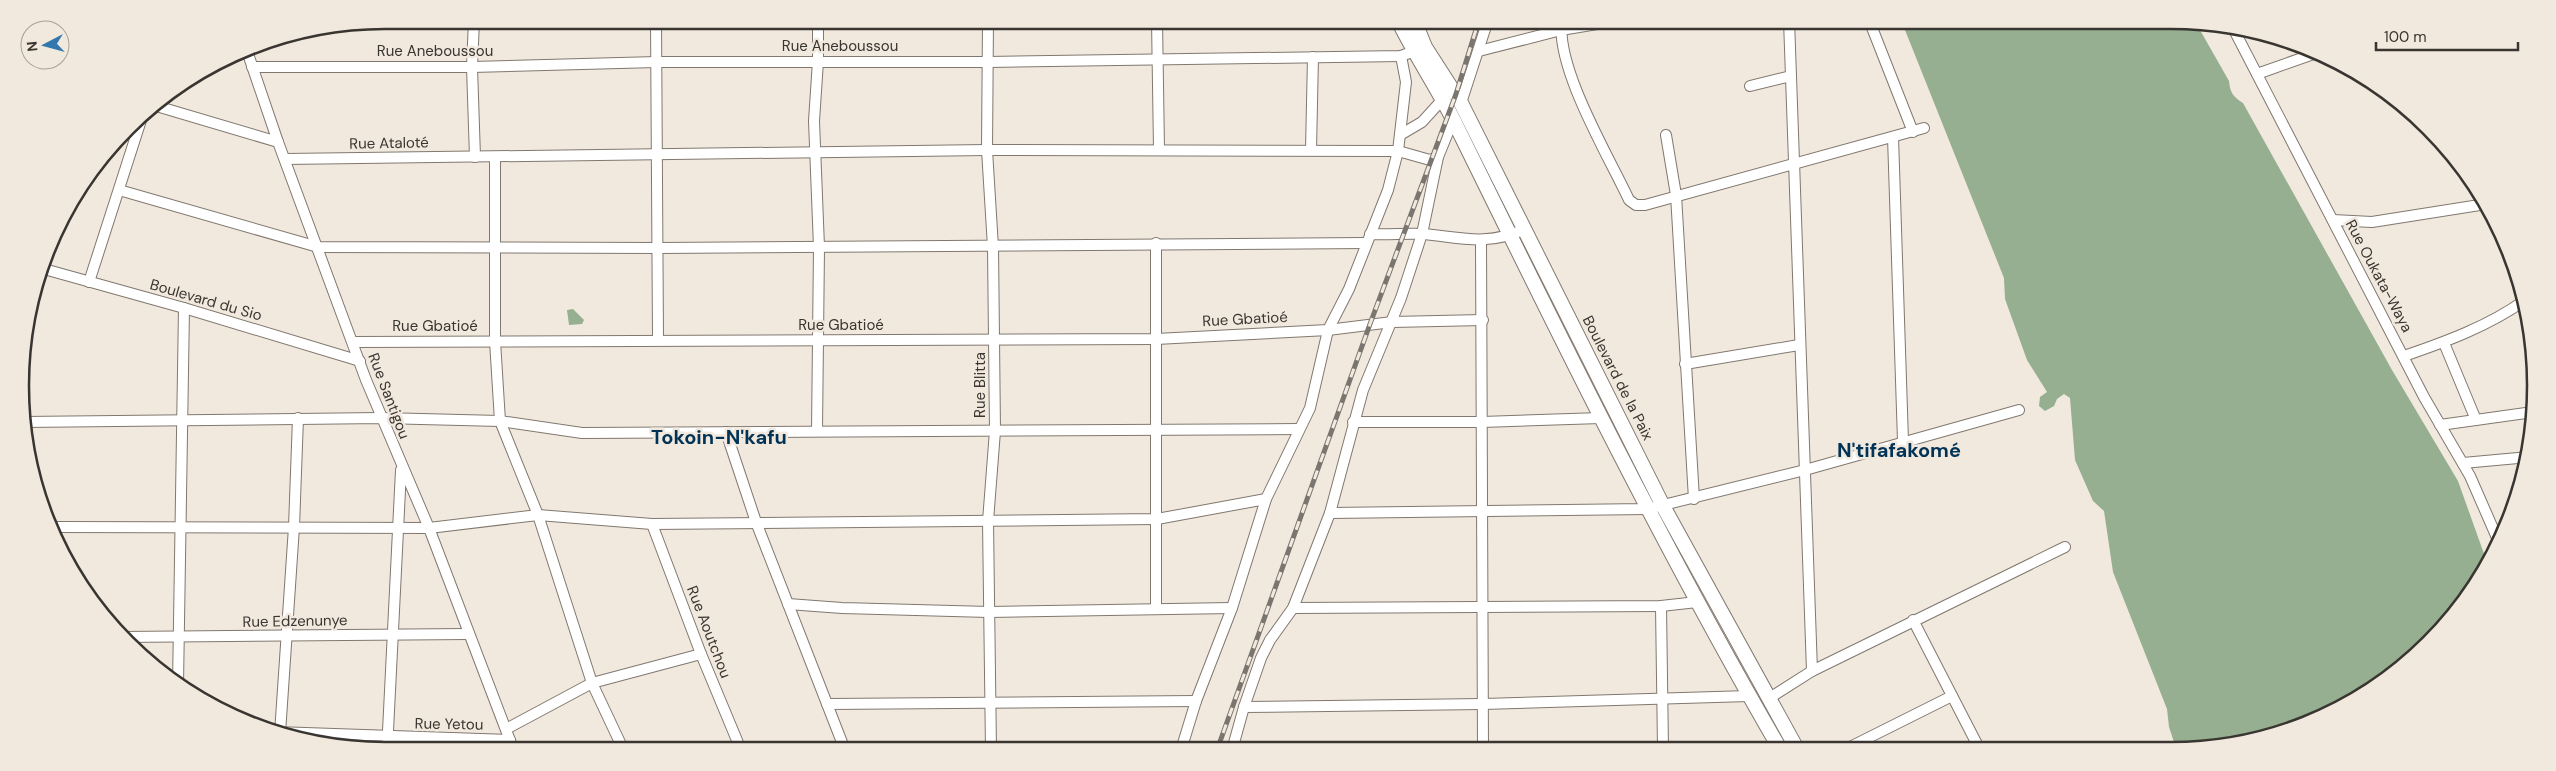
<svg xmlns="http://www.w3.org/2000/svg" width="2556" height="771" font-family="'DM Sans',sans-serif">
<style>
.water{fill:#95af90}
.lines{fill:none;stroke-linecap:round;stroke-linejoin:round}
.minor-casing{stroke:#80786f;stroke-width:12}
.secondary-casing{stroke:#80786f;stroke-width:16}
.minor{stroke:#fff;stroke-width:10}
.secondary{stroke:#fff;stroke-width:14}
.rail-casing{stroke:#7b756f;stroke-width:5}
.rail{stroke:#f2e9de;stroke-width:3;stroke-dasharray:9;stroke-linecap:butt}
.labels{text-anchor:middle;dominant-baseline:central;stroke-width:5;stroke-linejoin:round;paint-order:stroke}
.street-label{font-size:15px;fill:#393531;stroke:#f2e9de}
.district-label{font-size:20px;font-weight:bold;fill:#003356;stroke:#f2e9de}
.rim{fill:none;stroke:#393531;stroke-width:2.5}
</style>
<rect width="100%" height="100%" fill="#f2e9de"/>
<!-- water -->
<g class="water">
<path d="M 1901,20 L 2170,20 L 2196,23 L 2229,81 C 2230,92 2233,97 2243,103 L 2392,370 L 2458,481 L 2488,565 L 2412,660 L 2332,713 L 2218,748 L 2176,748 L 2169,727 L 2167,709 L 2113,572 L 2104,511 L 2093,501 L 2075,460 L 2070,398 L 2064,394 L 2057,399 L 2054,406 L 2045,411 L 2039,406 L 2040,397 L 2047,392 L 2027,360 L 2005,299 L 2004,278 Z"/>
<path d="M 573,309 L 584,320 L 582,324 L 569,325 L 567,310 Z"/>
</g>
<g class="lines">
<!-- minor casing -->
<g class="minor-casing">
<g id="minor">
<path d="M 474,20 L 472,67 L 475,157"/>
<path d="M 656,20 L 658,339"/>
<path d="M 988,20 L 987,150 L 993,247 L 995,431 L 988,521 L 991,750"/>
<path d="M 1157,20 L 1159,150"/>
<path d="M 1562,20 C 1555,67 1608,155 1629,200 L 1636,205 L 1645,205 L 1924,128"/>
<path d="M 1789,20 L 1812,671"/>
<path d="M 1869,20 L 1913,132"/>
<path d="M 2232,26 L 2424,397 L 2470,476 L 2498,540"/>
<path d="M 246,48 L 278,142 L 366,380 L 429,528 L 514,751"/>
<path d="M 1479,51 L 1561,30 L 1609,22"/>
<path d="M 252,67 L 472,67 L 657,62 L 988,62 L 1401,56 L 1420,49"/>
<path d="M 2257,74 L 2319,52"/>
<path d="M 1750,86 L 1791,76"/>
<path d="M 1461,103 L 1488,20"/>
<path d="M 153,105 L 278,142"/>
<path d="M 1400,135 L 1422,122 L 1442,100"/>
<path d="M 1666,135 L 1676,195 L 1694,499"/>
<path d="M 1893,137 L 1903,441"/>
<path d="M 1311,150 L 1313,57"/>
<path d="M 495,157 L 495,341 L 500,421 L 538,515 L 592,683 L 624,751"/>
<path d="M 285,159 L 987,150 L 1398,151 L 1430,160 L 1438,157"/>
<path d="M 119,190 L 318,247 L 659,248 L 1366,243"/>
<path d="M 2333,220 L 2372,222 L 2486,204"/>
<path d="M 1370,234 C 1388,235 1407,233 1425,234 C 1462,238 1489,246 1525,229"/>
<path d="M 1481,241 L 1483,749"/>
<path d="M 1156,243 L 1156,609"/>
<path d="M 44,269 L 184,308 L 360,361"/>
<path d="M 89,282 L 144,111"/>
<path d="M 353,342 L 1156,339 L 1328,330 L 1392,322 L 1483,320"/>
<path d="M 2444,343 L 2476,420"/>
<path d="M 23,355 L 24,336"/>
<path d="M 2404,356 C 2445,342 2489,326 2525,300"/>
<path d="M 1685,364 L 1799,345"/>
<path d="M 23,422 L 381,418 L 500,421 L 582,433 L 1299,429"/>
<path d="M 1353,422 L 1482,422 L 1601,418"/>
<path d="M 2440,425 L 2533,412"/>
<path d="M 817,431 L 819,247 L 814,121 L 818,61 L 818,20"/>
<path d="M 726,432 L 756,522 L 845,750"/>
<path d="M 2463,463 L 2529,457"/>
<path d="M 1330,513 L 1647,509 L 1805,470 L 2019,410"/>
<path d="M 652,524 L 701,654 L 741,750"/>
<path d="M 54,527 L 429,528 L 538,515 L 652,524 L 1157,519 L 1266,499"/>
<path d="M 788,604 L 842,608 L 989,612 L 1232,608"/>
<path d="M 1661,606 L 1663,749"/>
<path d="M 1293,608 L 1661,606 L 1697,602"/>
<path d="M 1913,620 L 1979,748"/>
<path d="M 122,637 L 469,634"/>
<path d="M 178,685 L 184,308"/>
<path d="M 1768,699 L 1812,671 L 2065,547"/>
<path d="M 827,704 L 1196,701"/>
<path d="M 1244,707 L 1483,704 L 1749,696"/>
<path d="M 506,729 L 592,683 L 701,654"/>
<path d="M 276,732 L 510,740"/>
<path d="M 280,733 L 294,527 L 298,418"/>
<path d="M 1846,749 L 1952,696"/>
<path d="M 1181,750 L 1196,701 L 1232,608 L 1266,499 L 1310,408 L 1328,330 L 1349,289 L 1388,190 L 1398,151 L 1406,82 L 1401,56"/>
<path d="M 1232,750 L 1244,707 L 1261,658 L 1270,640 L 1293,608 L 1330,513 L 1363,390 L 1401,298 L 1422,234 L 1438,157 L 1453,120"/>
<path d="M 387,751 L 401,470"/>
</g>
</g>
<!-- secondary casing -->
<g class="secondary-casing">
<g id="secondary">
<path d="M 1398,20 C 1415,55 1437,87 1454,121 C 1558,333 1661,544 1780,749"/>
<path d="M 1414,20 L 1425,47 L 1461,103 L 1663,506 L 1797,749"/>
</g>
</g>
<!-- minor -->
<use href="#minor" class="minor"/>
<!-- secondary -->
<use href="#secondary" class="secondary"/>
<!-- rail casing -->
<g class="rail-casing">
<path id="rail" d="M 1217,750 L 1370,324 L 1456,94 L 1479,20"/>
</g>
<!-- rail -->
<use href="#rail" class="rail"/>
</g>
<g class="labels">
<!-- street labels -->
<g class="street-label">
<text x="840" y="46">Rue Aneboussou</text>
<text x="435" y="51">Rue Aneboussou</text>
<text transform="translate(389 143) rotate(-1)">Rue Ataloté</text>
<text transform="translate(2379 276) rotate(62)">Rue Oukata-Waya</text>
<text transform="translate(206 300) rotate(16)">Boulevard du Sio</text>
<text transform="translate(1245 319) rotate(-3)">Rue Gbatioé</text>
<text x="841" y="325">Rue Gbatioé</text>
<text x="435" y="326">Rue Gbatioé</text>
<text transform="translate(1618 378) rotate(63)">Boulevard de la Paix</text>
<text transform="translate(980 385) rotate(-90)">Rue Blitta</text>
<text transform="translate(389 396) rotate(69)">Rue Santigou</text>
<text transform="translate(295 621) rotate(-1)">Rue Edzenunye</text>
<text transform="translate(709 632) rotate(69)">Rue Aoutchou</text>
<text transform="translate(449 724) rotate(1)">Rue Yetou</text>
</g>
<!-- district labels -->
<g class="district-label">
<text x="719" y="437">Tokoin-N'kafu</text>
<text x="1899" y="450">N'tifafakomé</text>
</g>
</g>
<!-- crop -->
<path d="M0 0H2556V771H0ZM385 29H2171A356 356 0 0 1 2527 385V386A356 356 0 0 1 2171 742H385A356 356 0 0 1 29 386V385A356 356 0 0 1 385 29Z" fill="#f2e9de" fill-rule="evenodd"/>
<path class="rim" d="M385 29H2171A356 356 0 0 1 2527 385V386A356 356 0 0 1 2171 742H385A356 356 0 0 1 29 386V385A356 356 0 0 1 385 29Z"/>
<!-- north arrow -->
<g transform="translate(45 45) rotate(264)"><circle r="24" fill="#f2e9de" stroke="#a8a199"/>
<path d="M0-4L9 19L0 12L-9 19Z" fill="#3378ad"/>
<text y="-8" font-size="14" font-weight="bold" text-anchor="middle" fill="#393531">N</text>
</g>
<!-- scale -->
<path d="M2376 42v8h142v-8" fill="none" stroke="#393531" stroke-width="2.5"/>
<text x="2384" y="42" font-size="15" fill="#393531" stroke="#f2e9de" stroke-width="4" paint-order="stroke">100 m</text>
</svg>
